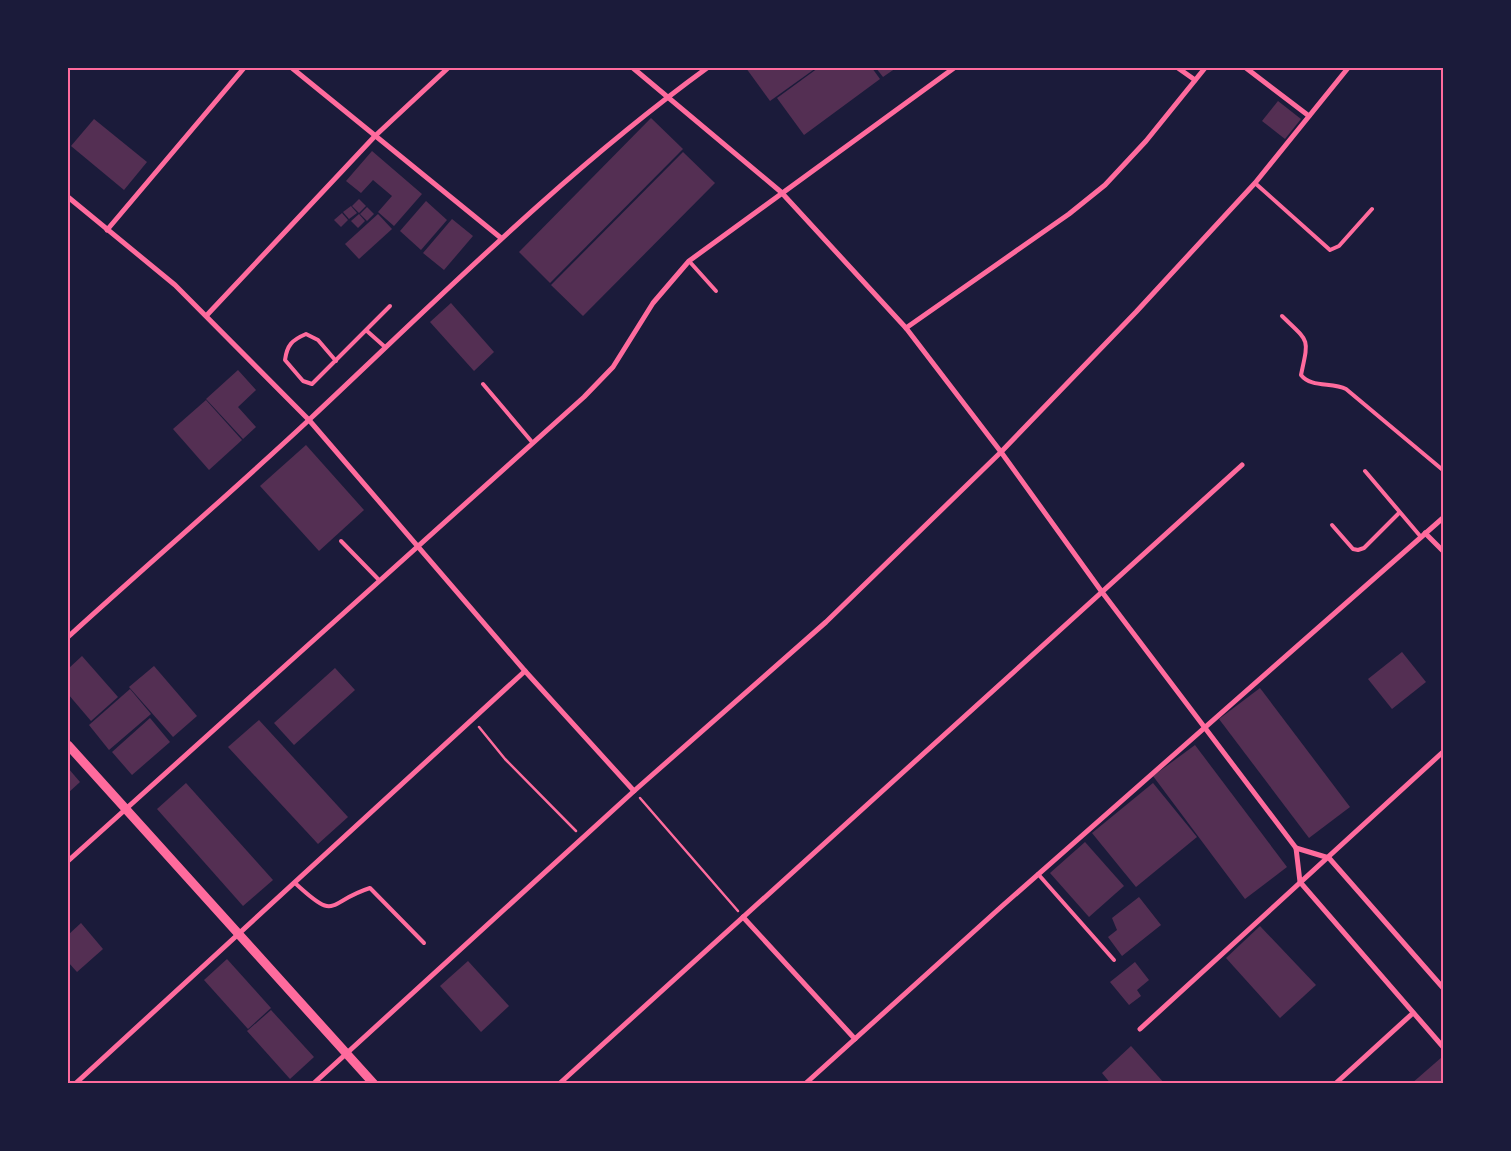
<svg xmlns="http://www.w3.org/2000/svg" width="1511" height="1151" font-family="'IBM Plex Sans',sans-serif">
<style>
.building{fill:#542f53}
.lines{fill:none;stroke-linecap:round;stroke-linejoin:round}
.path{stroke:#ff6b9d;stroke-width:2.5}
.service{stroke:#ff6b9d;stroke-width:4}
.minor{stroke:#ff6b9d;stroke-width:5}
.tertiary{stroke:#ff6b9d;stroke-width:9}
.neatline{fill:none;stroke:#ff6b9d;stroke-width:2}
</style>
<rect width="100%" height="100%" fill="#1b1b3a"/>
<!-- building -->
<g class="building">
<path d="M 746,68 L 816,68 L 770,101 Z"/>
<path d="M 818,68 L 872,68 L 880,79 L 804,135 L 777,98 Z"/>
<path d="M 876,68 L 896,68 L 883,77 Z"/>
<path d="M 1278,101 L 1301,119 L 1285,139 L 1262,121 Z"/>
<path d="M 651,118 L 683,149 L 550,283 L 519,252 Z"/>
<path d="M 94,119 L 147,162 L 124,190 L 71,146 Z"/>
<path d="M 372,151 L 422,194 L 394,226 L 378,212 L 392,196 L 373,180 L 361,193 L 346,181 Z"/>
<path d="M 683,152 L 715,183 L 583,316 L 551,285 Z"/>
<path d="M 359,199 L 366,206 L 359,213 L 352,206 Z"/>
<path d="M 426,201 L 447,220 L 421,250 L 400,231 Z"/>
<path d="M 351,206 L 357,213 L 349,219 L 343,212 Z"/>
<path d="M 367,207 L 374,214 L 367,221 L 360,214 Z"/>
<path d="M 342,213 L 348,220 L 341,227 L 334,220 Z"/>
<path d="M 359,214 L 365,221 L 358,228 L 351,221 Z"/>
<path d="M 378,214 L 392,229 L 359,259 L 345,244 Z"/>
<path d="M 452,219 L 473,236 L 444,270 L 423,253 Z"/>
<path d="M 451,303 L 494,352 L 474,371 L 430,322 Z"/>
<path d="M 238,370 L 256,390 L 238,407 L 256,427 L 243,439 L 206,399 Z"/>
<path d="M 206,400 L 242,440 L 209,470 L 173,429 Z"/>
<path d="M 306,445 L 364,510 L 319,551 L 260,486 Z"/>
<path d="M 1402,652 L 1426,682 L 1392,709 L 1368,679 Z"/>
<path d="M 82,656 L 118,697 L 91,721 L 68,694 L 68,669 Z"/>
<path d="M 154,666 L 197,716 L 173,737 L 129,687 Z"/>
<path d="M 335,668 L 355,690 L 294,745 L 274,723 Z"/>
<path d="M 1260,688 L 1350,807 L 1309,838 L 1219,719 Z"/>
<path d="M 130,689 L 151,714 L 109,750 L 89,725 Z"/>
<path d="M 150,718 L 170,742 L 132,775 L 112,752 Z"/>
<path d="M 259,720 L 348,817 L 318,844 L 228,747 Z"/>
<path d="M 1195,745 L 1287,867 L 1245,899 L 1153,776 Z"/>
<path d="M 68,768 L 80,782 L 68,793 Z"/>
<path d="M 186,783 L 273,880 L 243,906 L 157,809 Z"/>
<path d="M 1153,783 L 1197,837 L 1136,887 L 1092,833 Z"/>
<path d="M 1085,842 L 1124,886 L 1089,917 L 1050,873 Z"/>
<path d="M 1139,897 L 1161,925 L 1122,956 L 1108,937 L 1117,930 L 1112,918 Z"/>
<path d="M 81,923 L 103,949 L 77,972 L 68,962 L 68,935 Z"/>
<path d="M 1260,926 L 1316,985 L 1280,1018 L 1226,958 Z"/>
<path d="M 227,959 L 271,1008 L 248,1029 L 204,980 Z"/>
<path d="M 468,961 L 509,1006 L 481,1032 L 440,986 Z"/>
<path d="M 1135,962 L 1149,980 L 1137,990 L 1141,996 L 1129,1005 L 1110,982 Z"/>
<path d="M 271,1010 L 314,1057 L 290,1079 L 247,1031 Z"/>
<path d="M 1131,1046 L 1165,1084 L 1111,1084 L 1102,1073 Z"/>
<path d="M 1442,1057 L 1444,1084 L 1411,1084 Z"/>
</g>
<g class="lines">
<!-- path -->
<g class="path">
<path d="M 479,727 L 505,759 L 576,831"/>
<path d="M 640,798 L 738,911"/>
</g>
<!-- service -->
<g class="service">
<path d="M 1255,183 L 1330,250 L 1339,246 L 1372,209"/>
<path d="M 689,261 L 716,291"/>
<path d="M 1282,316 C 1310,343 1309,337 1301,375 C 1311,388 1332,382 1346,389 L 1444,471"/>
<path d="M 367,331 L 385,347"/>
<path d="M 336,361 L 318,340 L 306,334 C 292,340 287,345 285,360 L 303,381 L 312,384 L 390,306"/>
<path d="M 483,384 L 532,442"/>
<path d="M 1365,471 L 1421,537"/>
<path d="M 1332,525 L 1353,549 L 1358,550 L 1364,548 L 1399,513"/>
<path d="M 341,541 L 379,580"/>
<path d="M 1038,874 L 1114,960"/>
<path d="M 295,883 C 338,923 326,902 370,888 L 424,943"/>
</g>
<!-- minor -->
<g class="minor">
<path d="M 292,68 L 501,238"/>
<path d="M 633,68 L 781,192 L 906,328 L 1001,452 L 1102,592 L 1296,848 L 1300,882 L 1444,1048"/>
<path d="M 1178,68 L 1195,80"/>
<path d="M 1246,68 L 1309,116"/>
<path d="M 68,197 L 175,285 L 309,420 L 525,671 L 634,791"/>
<path d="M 107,230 L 244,68"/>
<path d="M 207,315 L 375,136 L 448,68"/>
<path d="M 906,328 L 1069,214 L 1105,185 L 1146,141 L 1205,68"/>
<path d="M 1425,533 L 1444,552"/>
<path d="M 68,637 C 148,564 231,493 311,418 C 439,298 564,172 707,68"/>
<path d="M 1296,848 L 1329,858 L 1444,989"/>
<path d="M 68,861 L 584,397 L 613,367 L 653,303 L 689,261 L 954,68"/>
<path d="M 743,917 L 855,1039"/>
<path d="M 1140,1029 L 1444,751"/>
<path d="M 75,1084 L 525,671"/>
<path d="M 313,1084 L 634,791 L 826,622 L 1001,452 L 1136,312 L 1255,183 L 1348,68"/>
<path d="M 559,1084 L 1242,465"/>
<path d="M 805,1084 L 1001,907 L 1444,517"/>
<path d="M 1335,1084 L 1413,1013"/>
</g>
<!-- tertiary -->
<path class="tertiary" d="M 68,745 L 374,1084"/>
</g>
<!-- border -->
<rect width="1511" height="1151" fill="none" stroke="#1b1b3a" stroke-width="138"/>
<rect x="69" y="69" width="1373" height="1013" class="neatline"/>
</svg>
